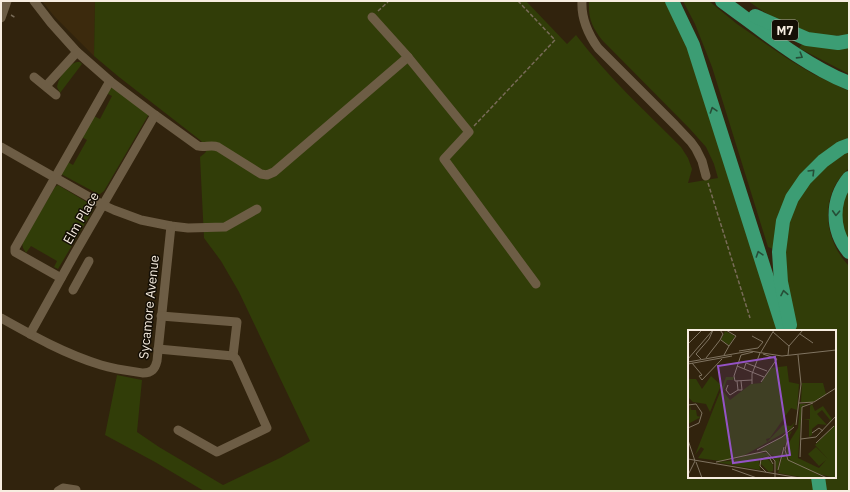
<svg xmlns="http://www.w3.org/2000/svg" width="850" height="492" font-family="'IBM Plex Sans',sans-serif">
<style>
.built{fill:#3c2a0d}
.green{fill:#313d08}
.lines{fill:none;stroke-linecap:round;stroke-linejoin:round}
.path{stroke:#786b58;stroke-width:1.5;stroke-dasharray:4 2;stroke-linecap:butt}
.minor{stroke:#6d5d45;stroke-width:9}
.highway{stroke:#3c9d74;stroke-width:14}
.oneway{stroke:#264e37}
.labels{text-anchor:middle;dominant-baseline:central;stroke-width:3;stroke-linejoin:round;paint-order:stroke}
.shield{fill:#140e05;stroke:#b3aa9e;stroke-width:1}
.shield-label{font-size:12px;font-weight:bold;fill:#f7ede0}
.street-label{font-size:13px;fill:#f7ede0;stroke:#140e05}
.inset-road{fill:none;stroke:#807461;stroke-width:1}
.view{fill:#9453c6;fill-opacity:0.15;stroke:#9453c6;stroke-width:2}
.inset-edge{fill:none;stroke:#f7ede0;stroke-width:2}
</style>
<rect width="100%" height="100%" fill="#31230d"/>
<!-- built -->
<path class="built" d="M 42,1 L 95,1 L 94,56 L 54,16 Z"/>
<!-- green -->
<g class="green">
<path d="M 95,1 L 526,1 L 567,44 L 576,35 C 607,76 645,111 681,147 L 688,158 L 692,169 L 688,183 L 718,178 L 714,164 L 706,147 L 690,129 L 602,40 C 592,27 588,18 589,1 L 665,1 L 685,41 L 779,331 L 689,331 L 689,477 L 812,477 L 814,491 L 204,491 L 155,462 L 105,435 L 117,375 L 142,380 L 137,432 L 159,447 L 223,485 L 280,458 L 310,441 L 239,292 L 221,261 L 204,238 L 200,157 L 205,153 L 208,148 L 200,140 L 119,77 L 94,56 Z"/>
<path d="M 683,1 L 709,1 L 737,24 L 788,59 L 813,74 L 849,91 L 849,139 L 822,155 L 773,249 L 768,247 L 712,67 L 695,24 Z"/>
<path d="M 748,1 L 849,1 L 849,35 C 842,35 834,36 827,36 C 801,35 769,16 748,1 Z"/>
<path d="M 803,43 L 849,46 L 849,74 L 799,48 Z"/>
<path d="M 77,62 L 80,62 L 82,64 L 60,93 L 57,87 C 58,78 68,64 77,62 Z"/>
<path d="M 112,86 L 149,114 L 104,191 L 100,194 L 98,194 L 61,174 L 68,162 L 73,165 L 87,140 L 82,137 L 94,116 L 100,119 L 112,96 L 106,93 Z"/>
<path d="M 849,151 L 849,168 C 819,194 823,239 849,266 L 849,491 L 825,491 L 824,477 L 835,477 L 835,331 L 795,331 L 788,296 L 784,232 L 805,184 L 835,157 Z"/>
<path d="M 849,183 L 849,247 L 841,233 L 842,196 Z"/>
<path d="M 58,185 L 90,204 L 92,205 L 93,210 L 58,269 L 54,267 L 57,261 L 31,246 L 26,253 L 23,248 L 22,243 L 55,187 Z"/>
</g>
<g class="lines">
<!-- path -->
<g class="path">
<path d="M 378,11 L 388,2"/>
<path d="M 11,15 L 16,18"/>
<path d="M 474,126 L 555,40 L 518,1"/>
<path d="M 708,183 L 750,318"/>
</g>
<!-- minor -->
<g class="minor">
<path d="M 34,1 L 51,23 L 77,52 L 110,81 L 155,115 L 198,146 C 205,148 211,144 218,147 L 261,174 L 267,175 L 274,172 L 408,57"/>
<path d="M 582,1 C 581,19 588,34 598,48 L 675,125 L 691,142 L 696,149 L 702,161 L 706,176"/>
<path d="M 372,17 L 408,57 L 469,132 L 444,159 L 536,284"/>
<path d="M 1,18 L 7,1"/>
<path d="M 34,77 L 56,95"/>
<path d="M 46,86 L 77,52"/>
<path d="M 1,147 L 103,205 L 114,210 L 141,220 L 171,226 L 188,228 L 225,227 L 257,209"/>
<path d="M 61,278 L 15,252 L 15,248 L 110,81"/>
<path d="M 73,290 L 89,261"/>
<path d="M 1,318 C 33,336 65,354 101,365 C 114,369 129,371 143,373 C 152,373 155,369 157,361 L 171,226"/>
<path d="M 30,334 L 75,253 L 155,115"/>
<path d="M 158,349 L 233,356 L 237,322 L 161,316"/>
<path d="M 178,430 L 217,452 L 267,428 L 236,359 L 233,356"/>
<path d="M 58,491 L 63,488 L 76,490"/>
</g>
<!-- highway -->
<g class="highway">
<path d="M 672,1 L 693,45 L 784,331"/>
<path d="M 722,1 C 762,30 804,65 849,83"/>
<path d="M 755,16 L 807,39 L 838,43 L 849,41"/>
<path d="M 849,178 C 831,200 831,230 849,252"/>
<path d="M 790,325 L 781,282 L 779,252 L 783,221 L 792,198 L 805,179 L 823,161 L 841,148 L 849,145"/>
<path d="M 818,477 L 820,491"/>
</g>
</g>
<!-- one-way arrows -->
<defs><path id="oneway-chevron" d="M-2-3.5L2.5 0L-2 3.5" fill="none" stroke-width="1.6" stroke-linecap="round" stroke-linejoin="round"/></defs>
<g class="oneway">
<use href="#oneway-chevron" transform="translate(800 56) rotate(32)"/>
<use href="#oneway-chevron" transform="translate(713 110) rotate(-108)"/>
<use href="#oneway-chevron" transform="translate(812 172) rotate(-45)"/>
<use href="#oneway-chevron" transform="translate(836 213) rotate(93)"/>
<use href="#oneway-chevron" transform="translate(759 254) rotate(-108)"/>
<use href="#oneway-chevron" transform="translate(784 293) rotate(-101)"/>
</g>
<g class="labels">
<!-- shield labels -->
<rect class="shield" x="772" y="20" width="26" height="20" rx="3"/>
<g class="shield-label">
<text x="785" y="30">M7</text>
</g>
<!-- street labels -->
<g class="street-label">
<text transform="translate(81 218) rotate(-60)">Elm Place</text>
<text transform="translate(149 307) rotate(-84)">Sycamore Avenue</text>
</g>
</g>
<!-- overview -->
<g transform="translate(688 330)">
<rect width="148" height="148" fill="#31230d"/>
<path d="M 37,1 L 47,6 L 41,15 L 33,10 ZM 99,36 L 101,52 L 111,54 L 109,80 L 103,78 L 82,108 L 78,109 L 79,112 L 95,95 L 103,96 L 107,92 L 103,99 L 55,126 L 32,131 L 10,128 L 16,119 L 13,117 L 7,125 L 38,47 L 46,47 L 45,50 L 39,50 L 35,61 L 42,70 L 63,54 L 73,53 L 82,38 ZM 23,46 L 33,55 L 22,82 L 18,74 L 5,72 L 0,67 L 0,49 L 8,49 L 14,59 ZM 114,53 L 135,53 L 138,64 L 125,72 L 113,72 ZM 112,74 L 120,74 L 114,76 L 110,128 L 131,138 L 138,130 L 131,136 L 120,124 L 128,117 L 140,129 L 127,115 L 148,94 L 148,148 L 130,144 L 106,133 L 98,125 L 100,114 L 110,98 ZM 124,74 L 127,81 L 135,76 L 144,89 L 141,93 L 142,90 L 134,80 L 129,84 L 139,95 L 130,94 L 124,99 L 124,105 L 121,107 L 121,90 L 115,89 L 122,89 L 122,76 ZM 2,75 L 3,80 L 8,80 L 9,86 L 13,87 L 0,94 ZM 104,101 L 93,122 L 89,142 L 86,126 L 72,120 ZM 96,119 L 97,127 L 136,148 L 118,148 L 90,143 ZM 67,123 L 80,123 L 86,135 L 78,126 L 71,130 L 72,140 L 28,132 L 42,131 ZM 78,127 L 85,135 L 85,141 L 81,142 L 72,133 Z" fill="#313d08"/>
<path class="inset-road" d="M 38,0 L 48,6 L 41,16M 85,2 L 101,16M 112,4 L 125,13M 64,6 L 75,12M 33,10 L 41,16 L 36,25M 0,14 L 13,1M 51,21 L 70,18 L 75,12M 73,22 L 86,0M 100,25 L 101,16 L 115,0M 18,28 L 32,10 L 35,4 L 32,0M 0,29 L 25,0M 13,29 L 8,24 L 21,9 L 25,0M 0,32 L 62,21 L 94,26 L 148,20M 4,33 L 14,45M 0,34 L 44,26M 49,36 L 76,47M 56,39 L 58,33 L 79,41M 14,45 L 11,46 L 14,50 L 34,29M 64,50 L 47,51 L 46,46 L 53,25 L 65,22M 49,51 L 50,60 L 54,60 L 53,51M 73,52 L 89,29 L 75,24M 64,54 L 64,44 L 72,23M 40,55 L 38,60 L 42,65 L 50,60M 111,73 L 126,72 L 148,58M 0,75 L 8,74 L 14,83 L 11,93 L 0,98M 108,95 L 113,54 L 110,25M 124,103 L 131,98 L 135,101M 100,108 L 97,120 L 100,130 L 139,148M 113,109 L 128,107 L 148,86M 0,110 L 7,131 L 0,145M 128,113 L 146,96M 69,120 L 94,107 L 106,97M 112,127 L 114,77 L 125,73M 0,129 L 112,148M 8,132 L 14,148M 28,132 L 78,121 L 87,131 L 87,148M 44,139 L 69,148M 90,140 L 96,117M 78,142 L 72,136 L 73,129 L 81,127 L 85,134"/>
<path class="view" d="M 87,27 L 102,125 L 45,133 L 30,36 Z"/>
<rect width="148" height="148" class="inset-edge"/>
</g>
<!-- border -->
<rect width="850" height="492" fill="none" stroke="#f7ede0" stroke-width="4"/>
</svg>
